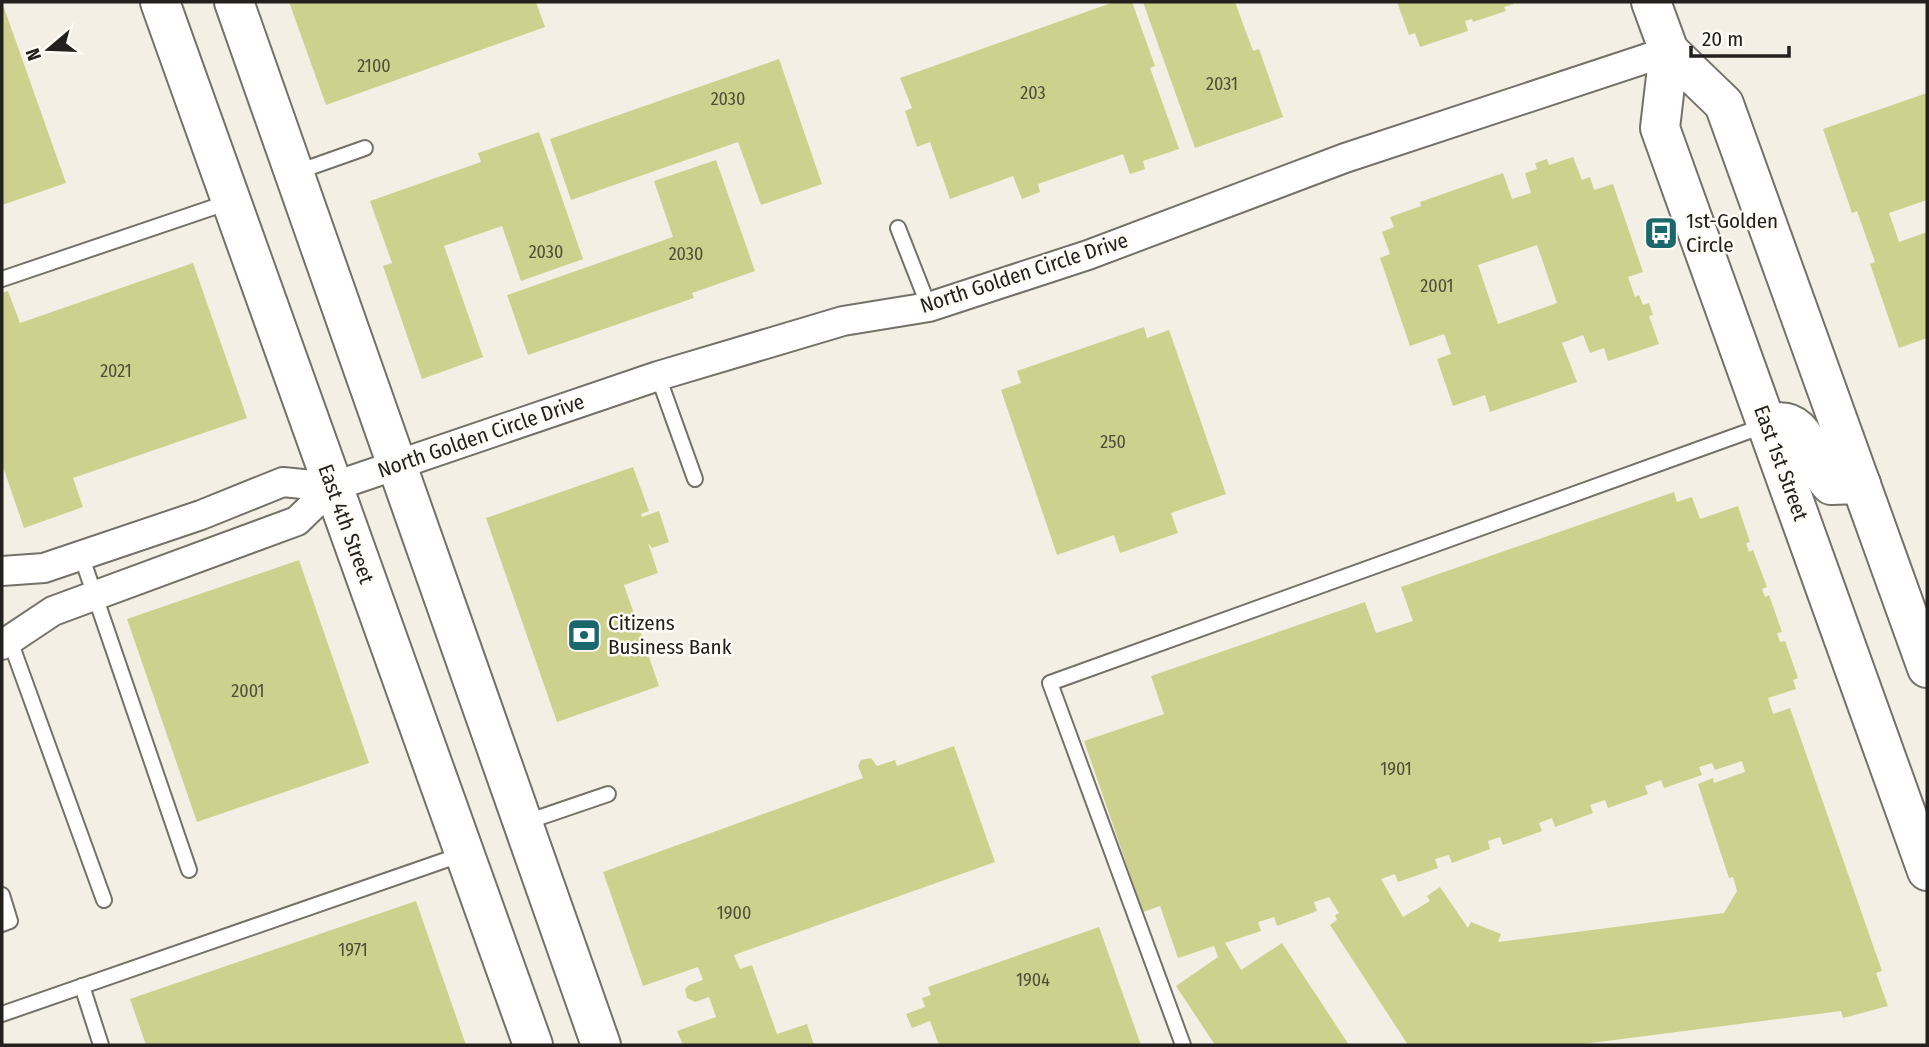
<svg xmlns="http://www.w3.org/2000/svg" width="1929" height="1047" font-family="'Fira Sans Condensed',sans-serif">
<style>
.building{fill:#ced18d;fill-rule:evenodd}
.lines{fill:none;stroke-linecap:round;stroke-linejoin:round}
.lane-casing{stroke:#747168;stroke-width:18}
.street-casing{stroke:#747168;stroke-width:32}
.secondary-casing{stroke:#747168;stroke-width:42}
.primary-casing{stroke:#747168;stroke-width:42}
.lane{stroke:#fff;stroke-width:14}
.street{stroke:#fff;stroke-width:28}
.secondary{stroke:#fff;stroke-width:38}
.primary{stroke:#fff;stroke-width:38}
.labels{text-anchor:middle;dominant-baseline:central;stroke-width:5;stroke-linejoin:round;paint-order:stroke}
.number-label{font-size:18px;fill:#4e4d3a}
.poi-label{font-size:21px;fill:#23211e;stroke:#fffcf6;text-anchor:start}
.street-label{font-size:21px;fill:#23211e;stroke:#fffcf6}
</style>
<rect width="100%" height="100%" fill="#f3efe5"/>
<!-- building -->
<g class="building">
<path d="M 2,2 L 66,183 L 2,205 Z"/>
<path d="M 289,2 L 536,2 L 545,27 L 326,105 Z"/>
<path d="M 1114,2 L 1132,2 L 1155,66 L 1150,68 L 1179,149 L 1143,161 L 1145,169 L 1130,174 L 1123,154 L 1038,184 L 1040,192 L 1022,199 L 1013,176 L 950,199 L 930,142 L 917,147 L 905,111 L 912,108 L 900,78 Z"/>
<path d="M 1143,2 L 1235,2 L 1253,51 L 1259,49 L 1283,117 L 1195,148 Z"/>
<path d="M 1397,2 L 1513,2 L 1514,4 L 1504,7 L 1506,11 L 1473,22 L 1472,19 L 1465,21 L 1468,31 L 1420,47 L 1415,33 L 1409,35 Z"/>
<path d="M 779,59 L 822,184 L 761,205 L 738,142 L 571,200 L 550,139 Z"/>
<path d="M 1927,93 L 1927,200 L 1889,213 L 1899,242 L 1927,232 L 1927,338 L 1899,348 L 1870,264 L 1875,262 L 1857,211 L 1852,213 L 1823,129 Z"/>
<path d="M 539,132 L 583,259 L 521,281 L 502,226 L 444,246 L 483,357 L 422,379 L 383,266 L 392,263 L 370,201 L 481,162 L 478,153 Z"/>
<path d="M 1573,157 L 1582,180 L 1590,177 L 1594,190 L 1613,184 L 1643,272 L 1628,277 L 1635,297 L 1639,295 L 1643,305 L 1649,303 L 1653,315 L 1649,316 L 1659,344 L 1608,361 L 1604,348 L 1590,353 L 1583,335 L 1562,343 L 1577,382 L 1490,412 L 1485,395 L 1453,406 L 1437,359 L 1451,354 L 1444,334 L 1410,346 L 1380,258 L 1390,254 L 1382,232 L 1394,227 L 1390,217 L 1421,206 L 1420,202 L 1503,173 L 1512,199 L 1531,193 L 1525,173 L 1537,169 L 1535,163 L 1547,159 L 1549,165 ZM 1537,245 L 1557,303 L 1498,324 L 1478,265 Z"/>
<path d="M 716,160 L 755,271 L 692,293 L 694,298 L 528,355 L 507,295 L 673,237 L 654,181 Z"/>
<path d="M 193,263 L 247,418 L 73,478 L 83,507 L 24,528 L 2,464 L 2,293 L 8,291 L 20,323 Z"/>
<path d="M 1144,327 L 1147,338 L 1169,330 L 1226,494 L 1171,513 L 1178,533 L 1120,553 L 1114,535 L 1057,555 L 1001,390 L 1021,383 L 1017,371 Z"/>
<path d="M 633,467 L 649,511 L 641,514 L 642,517 L 659,511 L 669,542 L 652,548 L 648,543 L 658,573 L 624,585 L 659,686 L 557,722 L 486,518 Z"/>
<path d="M 1674,492 L 1677,502 L 1692,497 L 1700,519 L 1738,506 L 1750,542 L 1746,543 L 1749,552 L 1753,550 L 1767,587 L 1762,589 L 1765,597 L 1769,595 L 1782,632 L 1777,633 L 1780,642 L 1785,641 L 1798,678 L 1793,680 L 1796,689 L 1768,698 L 1773,714 L 1790,708 L 1882,971 L 1876,973 L 1888,1006 L 1843,1018 L 1841,1011 L 1575,1045 L 1408,1045 L 1330,925 L 1337,920 L 1335,915 L 1339,913 L 1329,897 L 1314,902 L 1317,911 L 1277,926 L 1274,917 L 1258,922 L 1261,931 L 1225,943 L 1241,970 L 1282,943 L 1349,1045 L 1215,1045 L 1176,986 L 1218,957 L 1214,946 L 1178,958 L 1160,906 L 1143,912 L 1084,741 L 1164,714 L 1151,676 L 1365,602 L 1376,633 L 1413,621 L 1401,587 ZM 1742,761 L 1745,772 L 1714,783 L 1713,778 L 1698,784 L 1729,878 L 1733,877 L 1737,891 L 1724,913 L 1498,942 L 1501,934 L 1471,922 L 1468,928 L 1440,887 L 1427,896 L 1430,901 L 1403,917 L 1381,879 L 1395,874 L 1398,882 L 1438,868 L 1435,859 L 1449,855 L 1452,863 L 1490,849 L 1488,841 L 1500,837 L 1503,845 L 1542,831 L 1539,823 L 1552,818 L 1555,827 L 1593,813 L 1590,805 L 1605,800 L 1608,808 L 1648,794 L 1645,786 L 1661,780 L 1664,788 L 1702,775 L 1699,767 L 1712,763 L 1715,770 Z"/>
<path d="M 299,560 L 369,763 L 197,822 L 127,619 Z"/>
<path d="M 954,746 L 995,862 L 734,955 L 740,969 L 752,965 L 777,1034 L 807,1024 L 814,1045 L 683,1045 L 677,1031 L 716,1017 L 709,997 L 695,1002 L 687,998 L 685,989 L 689,985 L 703,980 L 698,967 L 643,986 L 603,872 L 863,778 L 858,766 L 861,760 L 871,758 L 877,766 L 895,760 L 897,766 Z"/>
<path d="M 416,901 L 466,1045 L 146,1045 L 130,999 Z"/>
<path d="M 1099,927 L 1141,1045 L 939,1045 L 930,1021 L 912,1028 L 906,1014 L 925,1007 L 922,998 L 931,995 L 928,987 Z"/>
</g>
<g class="lines">
<!-- lane casing -->
<g class="lane-casing">
<g id="lane">
<path d="M 297,172 L 365,148"/>
<path d="M 898,228 L 929,307"/>
<path d="M 2,279 L 229,202"/>
<path d="M 658,376 L 695,479"/>
<path d="M 81,555 L 189,870"/>
<path d="M 9,638 L 104,900"/>
<path d="M 523,823 L 608,794"/>
<path d="M 2,895 L 10,921 L 2,924"/>
<path d="M 82,986 L 101,1045"/>
<path d="M 2,1014 L 463,854"/>
<path d="M 1183,1045 L 1050,683 L 1766,425"/>
</g>
</g>
<!-- street casing -->
<g class="street-casing">
<g id="street">
<path d="M 2,571 L 44,568 L 201,515 L 283,482 L 332,487 L 658,376 L 843,321 L 929,307 L 1088,255 L 1345,158 L 1669,51"/>
<path d="M 2,645 L 53,611 L 297,521 L 332,487"/>
</g>
</g>
<!-- secondary casing -->
<g class="secondary-casing">
<g id="secondary">
<path d="M 1651,2 L 1669,51 L 1660,128 L 1927,871"/>
<path d="M 1669,51 L 1724,104 L 1927,668"/>
<path d="M 1767,425 C 1809,410 1809,463 1831,485 L 1861,484"/>
</g>
</g>
<!-- primary casing -->
<g class="primary-casing">
<g id="primary">
<path d="M 160,2 L 533,1045"/>
<path d="M 234,2 L 601,1045"/>
</g>
</g>
<!-- lane -->
<use href="#lane" class="lane"/>
<!-- street -->
<use href="#street" class="street"/>
<!-- secondary -->
<use href="#secondary" class="secondary"/>
<!-- primary -->
<use href="#primary" class="primary"/>
</g>
<!-- icons -->
<defs>
<g id="bus-square" transform="scale(1.75)"><rect x="-9" y="-9" width="18" height="18" rx="4" fill="#1b686c" stroke="#fffcf6"/><path d="M-5-6H5V4H4V6H2V4H-2V6H-4V4H-5ZM-3.5-4V0h7V-4ZM-3.5 1.2v1.5H-2V1.2ZM2 1.2v1.5H3.5V1.2Z" fill="#fff"/></g>
<g id="bank-square" transform="scale(1.75)"><rect x="-9" y="-9" width="18" height="18" rx="4" fill="#1b686c" stroke="#fffcf6"/><path d="M-6-4H6V4H-6ZM0-2.3a2.3 2.3 0 1 0 0 4.6a2.3 2.3 0 1 0 0-4.6Z" fill="#fff"/></g>
</defs>
<g fill-rule="evenodd">
<use href="#bus-square" x="1661" y="233"/>
<use href="#bank-square" x="584" y="635"/>
</g>
<g class="labels">
<!-- number labels -->
<g class="number-label">
<text x="374" y="66">2100</text>
<text x="1222" y="84">2031</text>
<text x="1033" y="93">203</text>
<text x="728" y="99">2030</text>
<text x="546" y="252">2030</text>
<text x="686" y="254">2030</text>
<text x="1437" y="286">2001</text>
<text x="116" y="371">2021</text>
<text x="1113" y="442">250</text>
<text x="248" y="691">2001</text>
<text x="1396" y="769">1901</text>
<text x="734" y="913">1900</text>
<text x="353" y="950">1971</text>
<text x="1033" y="980">1904</text>
</g>
<!-- poi labels -->
<g class="poi-label">
<text x="1686" y="221">1st-Golden<tspan x="1686" dy="24">Circle</tspan></text>
<text x="608" y="623">Citizens<tspan x="608" dy="24">Business Bank</tspan></text>
</g>
<!-- street labels -->
<g class="street-label">
<text transform="translate(1024 273) rotate(-18)">North Golden Circle Drive</text>
<text transform="translate(481 436) rotate(-19)">North Golden Circle Drive</text>
<text transform="translate(1781 463) rotate(70)">East 1st Street</text>
<text transform="translate(346 524) rotate(70)">East 4th Street</text>
</g>
</g>
<!-- border -->
<rect width="1929" height="1047" fill="none" stroke="#23211e" stroke-width="7"/>
<!-- north arrow -->
<g transform="translate(49 49) rotate(251)" stroke="#fffcf6" stroke-width="5" paint-order="stroke">
<path d="M0-5L12 26L0 18L-12 26Z" fill="#23211e"/>
<text y="-10" font-size="19" font-weight="bold" text-anchor="middle" fill="#23211e">N</text>
</g>
<!-- scale -->
<path d="M1691 46v10h98v-10" fill="none" stroke="#23211e" stroke-width="3.5"/>
<text x="1702" y="46" font-size="21" fill="#23211e" stroke="#fffcf6" stroke-width="5" paint-order="stroke">20 m</text>
</svg>
